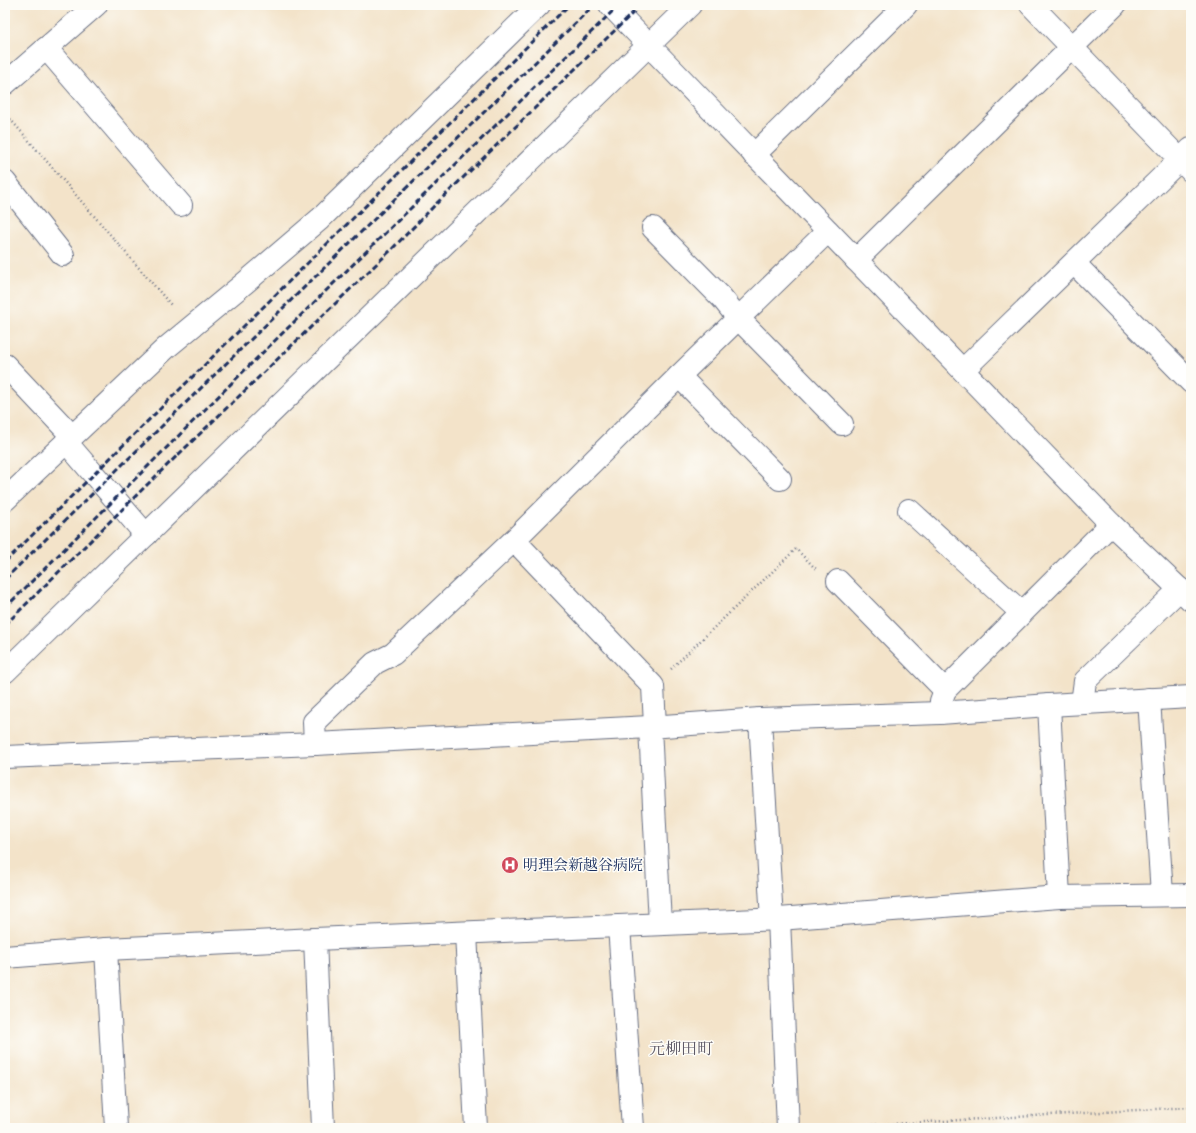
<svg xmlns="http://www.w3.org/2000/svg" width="1196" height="1133" font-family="'IM FELL Double Pica','Noto Serif JP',serif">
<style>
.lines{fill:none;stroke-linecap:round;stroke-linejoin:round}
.minor-casing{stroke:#676e83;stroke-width:24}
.path{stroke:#676e83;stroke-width:2.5;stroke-dasharray:1 3;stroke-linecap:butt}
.minor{stroke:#fff;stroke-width:22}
.rail{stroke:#1b2f5e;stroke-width:3;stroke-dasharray:6 3;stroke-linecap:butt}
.labels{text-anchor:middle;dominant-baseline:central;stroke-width:3;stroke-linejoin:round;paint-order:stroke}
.poi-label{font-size:15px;fill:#1b2f5e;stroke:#fdfcf7;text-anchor:start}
.neighbourhood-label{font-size:16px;fill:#5e5966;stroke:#fdfcf7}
</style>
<rect width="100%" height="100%" fill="#fdfcf7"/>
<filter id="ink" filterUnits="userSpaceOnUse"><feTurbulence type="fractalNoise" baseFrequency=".025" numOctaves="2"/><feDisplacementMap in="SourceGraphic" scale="8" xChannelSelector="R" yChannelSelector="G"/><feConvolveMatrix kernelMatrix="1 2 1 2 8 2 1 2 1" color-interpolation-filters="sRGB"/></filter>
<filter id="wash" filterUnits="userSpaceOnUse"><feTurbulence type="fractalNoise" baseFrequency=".012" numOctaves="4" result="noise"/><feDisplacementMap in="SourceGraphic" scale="16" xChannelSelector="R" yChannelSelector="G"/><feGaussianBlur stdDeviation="0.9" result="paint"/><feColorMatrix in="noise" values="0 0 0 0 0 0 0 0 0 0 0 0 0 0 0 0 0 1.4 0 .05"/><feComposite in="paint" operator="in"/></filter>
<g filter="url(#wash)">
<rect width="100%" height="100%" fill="#f3e3c9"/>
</g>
<g filter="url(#ink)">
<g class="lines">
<!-- minor casing -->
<g class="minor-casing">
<g id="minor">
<path d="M 610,5 L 1111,524 L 1191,600"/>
<path d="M 1031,5 L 1191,171"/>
<path d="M 46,48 L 181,205"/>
<path d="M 5,84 L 96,5"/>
<path d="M 754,155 L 906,5"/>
<path d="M 5,182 L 63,255"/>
<path d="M 653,228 L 722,298 L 738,318 L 842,424"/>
<path d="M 856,260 L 1115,5"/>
<path d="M 1074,263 L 1191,382"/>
<path d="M 5,365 L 72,436"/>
<path d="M 963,370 L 1191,149"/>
<path d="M 679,376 L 780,479"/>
<path d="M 66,442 L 146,535"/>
<path d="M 5,500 L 166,348 L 246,282 L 320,219 L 539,5"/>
<path d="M 909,510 L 1022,613"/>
<path d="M 514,540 L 653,686 L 655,726"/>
<path d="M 838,581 L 945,690"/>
<path d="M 5,672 L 690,5"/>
<path d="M 1149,699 L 1162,894"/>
<path d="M 1082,703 L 1085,681 L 1180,589"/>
<path d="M 1049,705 L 1059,897"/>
<path d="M 940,713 L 941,701 L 945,690 L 1111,524"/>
<path d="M 760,719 L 772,920"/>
<path d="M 650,727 L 660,924"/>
<path d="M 315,744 L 314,722 L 375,663 L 393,654 L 514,540 L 679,376 L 828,231"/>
<path d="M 5,757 L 315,744 L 650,727 L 760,719 L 940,713 L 1049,705 L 1191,697"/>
<path d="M 779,919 L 788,1128"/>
<path d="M 619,926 L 633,1128"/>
<path d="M 466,933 L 476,1128"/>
<path d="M 106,949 L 116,1128"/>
<path d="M 5,957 L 106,949 L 315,939"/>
<path d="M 323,1128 L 315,939 L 779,919 L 1059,897 L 1191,895"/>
</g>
</g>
<!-- path -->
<g class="path">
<path d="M 5,113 L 171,305"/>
<path d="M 671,669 L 796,549 L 817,570"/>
<path d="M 722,1128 L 764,1126"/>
<path d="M 820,1128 L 1191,1107"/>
</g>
<!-- minor -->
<use href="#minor" class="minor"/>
<!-- rail -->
<g class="rail">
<path d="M 5,562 L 569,5"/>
<path d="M 5,579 L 594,5"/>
<path d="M 5,608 L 253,362 L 619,5"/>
<path d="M 5,625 L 155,477 L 391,250 L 436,204 L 641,5"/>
</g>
</g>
</g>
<!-- icons -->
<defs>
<g id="hospital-disc" transform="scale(0.9)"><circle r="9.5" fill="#d1495b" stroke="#fdfcf7"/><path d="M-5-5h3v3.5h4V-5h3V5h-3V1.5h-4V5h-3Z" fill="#fff"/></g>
</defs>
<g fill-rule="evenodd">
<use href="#hospital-disc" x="510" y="865"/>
</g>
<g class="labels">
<!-- poi labels -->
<g class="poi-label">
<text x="523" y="865">明理会新越谷病院</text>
</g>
<!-- neighbourhood labels -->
<g class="neighbourhood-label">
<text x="681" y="1049">元柳田町</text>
</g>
</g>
<!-- margin -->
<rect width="1196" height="1133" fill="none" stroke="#fdfcf7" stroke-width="20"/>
</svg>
